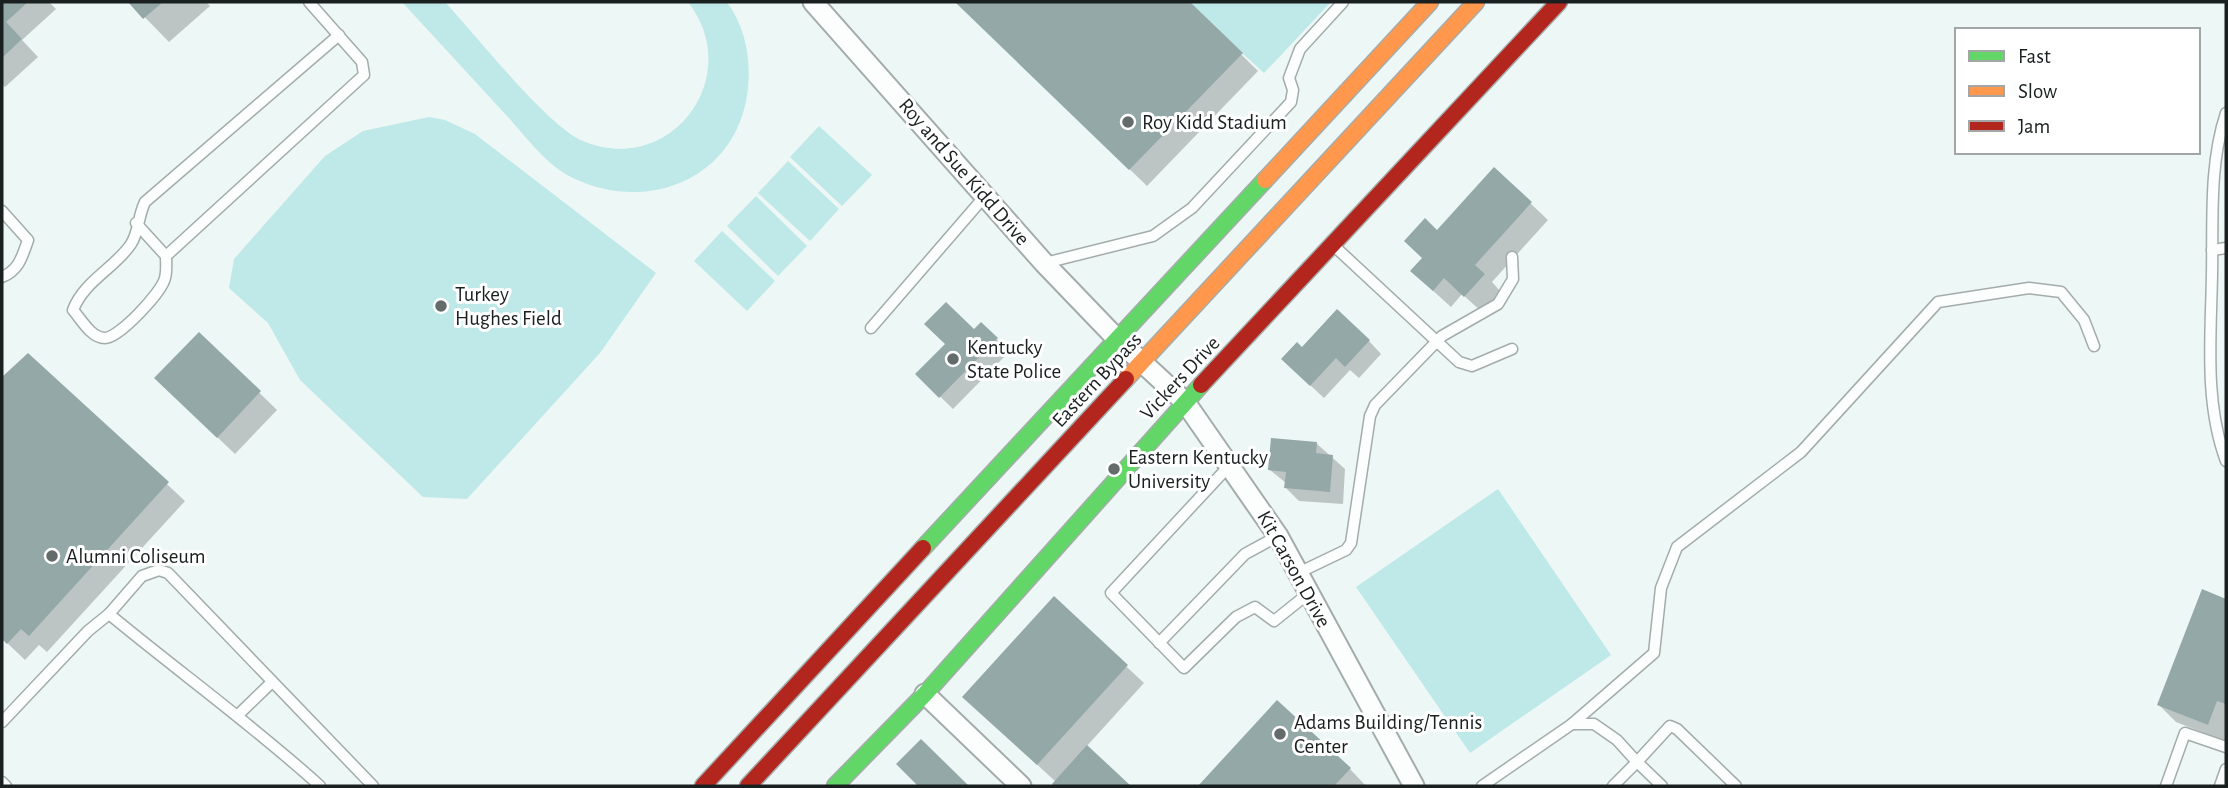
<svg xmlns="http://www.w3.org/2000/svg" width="2228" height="788" font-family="'Alegreya Sans',sans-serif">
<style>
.green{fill:#bee9e8}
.shadow{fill:#0003}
.building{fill:#94a8a8}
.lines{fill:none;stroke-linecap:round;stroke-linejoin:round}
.lane-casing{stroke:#a4acab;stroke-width:13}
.street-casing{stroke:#a4acab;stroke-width:23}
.fast-casing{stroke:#a4acab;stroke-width:19}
.slow-casing{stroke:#a4acab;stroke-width:19}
.jam-casing{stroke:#a4acab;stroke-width:19}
.lane{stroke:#fcfefe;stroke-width:10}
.street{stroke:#fcfefe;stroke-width:19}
.fast{stroke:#63d668;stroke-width:16}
.slow{stroke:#ff974d;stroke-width:16}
.jam{stroke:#b3261e;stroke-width:16}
.poi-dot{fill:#646b6b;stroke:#fff;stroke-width:2.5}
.labels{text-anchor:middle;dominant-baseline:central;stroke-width:6;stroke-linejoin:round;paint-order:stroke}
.poi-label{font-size:21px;fill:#1a2020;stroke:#fff;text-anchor:start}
.street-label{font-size:21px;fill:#1a2020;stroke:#fff}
</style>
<rect width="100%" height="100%" fill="#edf7f6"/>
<!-- green -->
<g class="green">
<path d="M 402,2 L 445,2 C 475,34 548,127 583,141 C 671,178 746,76 688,2 L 727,2 C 745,27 751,57 748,88 C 739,177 650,215 573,178 C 547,166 526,137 507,116 C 472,78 437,40 402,2 Z"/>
<path d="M 955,2 L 1331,2 L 1264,73 L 1242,53 L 1129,170 Z"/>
<path d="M 429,117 L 445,120 L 475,134 L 656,273 L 600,353 L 467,499 L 423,497 L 300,380 L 268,323 L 229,288 L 234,259 L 325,156 L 363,131 Z"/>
<path d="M 819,126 L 872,175 L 842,206 L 790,157 Z"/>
<path d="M 788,161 L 839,209 L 810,241 L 758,193 Z"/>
<path d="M 756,196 L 807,246 L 778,276 L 727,226 Z"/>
<path d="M 722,231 L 775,281 L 747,311 L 694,261 Z"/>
<path d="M 1498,489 L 1611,655 L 1470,753 L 1356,587 Z"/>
</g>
<!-- shadow -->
<g class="shadow">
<path d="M 2,2 L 49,2 L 56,9 L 22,40 L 38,57 L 5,87 L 2,84 Z"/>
<path d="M 130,2 L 206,2 L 210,6 L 169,42 Z"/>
<path d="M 957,2 L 1188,2 L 1258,71 L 1147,186 Z"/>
<path d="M 1494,169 L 1548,220 L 1492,282 L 1501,292 L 1482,312 L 1462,294 L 1451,307 L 1430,288 L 1424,259 L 1437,232 Z"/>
<path d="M 981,324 L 1009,352 L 953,409 L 917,374 L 947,344 L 974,332 Z"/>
<path d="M 199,334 L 277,410 L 235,454 L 174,396 Z"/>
<path d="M 1369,341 L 1381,354 L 1359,378 L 1350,370 L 1324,398 L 1296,372 L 1302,349 Z"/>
<path d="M 28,355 L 185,501 L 47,652 L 39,645 L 25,660 L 2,638 L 2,380 Z"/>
<path d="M 1316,443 L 1345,469 L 1343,504 L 1299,501 L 1286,488 L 1286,483 L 1270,470 Z"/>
<path d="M 2203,591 L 2226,600 L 2225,741 L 2176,722 L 2159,705 Z"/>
<path d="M 1054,599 L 1144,683 L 1086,747 L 1129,786 L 1057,786 L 1056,782 L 982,714 Z"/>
<path d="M 1277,702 L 1350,769 L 1366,786 L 1201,786 Z"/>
</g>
<!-- building -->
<g class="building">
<path d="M 2,2 L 28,2 L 6,22 L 22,39 L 2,58 Z"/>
<path d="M 128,2 L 163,2 L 143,19 Z"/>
<path d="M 955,2 L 1190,2 L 1243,53 L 1129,170 Z"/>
<path d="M 1494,167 L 1532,202 L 1475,265 L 1485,274 L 1464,297 L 1444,278 L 1433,291 L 1410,271 L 1422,258 L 1404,241 L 1425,218 L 1437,230 Z"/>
<path d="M 946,302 L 974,329 L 981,322 L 998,338 L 939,398 L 915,374 L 945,344 L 924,324 Z"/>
<path d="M 1337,309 L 1370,340 L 1345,367 L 1336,358 L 1310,386 L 1281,359 L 1297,342 L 1302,347 Z"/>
<path d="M 199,332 L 261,391 L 217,438 L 154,378 Z"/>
<path d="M 28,353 L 169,482 L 29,636 L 21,629 L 7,644 L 2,639 L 2,377 Z"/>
<path d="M 1271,438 L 1317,442 L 1316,453 L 1333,455 L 1330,492 L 1284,488 L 1286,472 L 1268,470 Z"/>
<path d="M 2202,589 L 2226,599 L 2226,704 L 2217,701 L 2208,725 L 2157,705 Z"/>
<path d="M 1054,596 L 1128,665 L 1037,765 L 962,697 Z"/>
<path d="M 1277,700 L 1351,768 L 1334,786 L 1198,786 Z"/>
<path d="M 921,739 L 969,786 L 918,786 L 896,764 Z"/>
<path d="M 1087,745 L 1131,786 L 1054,786 L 1052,784 Z"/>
</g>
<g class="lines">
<!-- lane casing -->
<g class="lane-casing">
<g id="lane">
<path d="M 2226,113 C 2209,164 2213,221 2212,274 C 2211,336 2204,402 2226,461"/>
<path d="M 2,211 L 28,240 C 22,257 19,270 2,277"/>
<path d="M 136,223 L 166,256 C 166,263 167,271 165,278 C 162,292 119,338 105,338 C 91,338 81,319 73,310 C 84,281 115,268 131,244 C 139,232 138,216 145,202 L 339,35"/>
<path d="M 1333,245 L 1459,362 L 1472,366 L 1512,349"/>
<path d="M 2212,250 L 2226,248"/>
<path d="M 166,256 L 364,75 L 362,62 L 309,2"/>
<path d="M 1045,263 L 1153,236 L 1192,208 L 1291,102 L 1293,90 L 1289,78 L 1300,49 L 1343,2"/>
<path d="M 871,328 L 985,196"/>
<path d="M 1229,466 L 1111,593 L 1184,668 L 1236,617 L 1255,607 L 1274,621 L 1309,593"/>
<path d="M 1298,573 L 1346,550 L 1351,543 L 1370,416 L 1375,405 L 1442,336 L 1498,304 L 1513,279 L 1512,257"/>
<path d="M 1159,643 L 1245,554 L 1278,536"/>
<path d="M 238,715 L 271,683"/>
<path d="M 2,722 L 88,631 L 109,614"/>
<path d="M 1572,724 L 1654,653 L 1661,588 L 1677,547 L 1801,452 L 1938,302 L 2029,288 L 2061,292 L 2084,320 L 2094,346"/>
<path d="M 2,782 L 6,786"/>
<path d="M 320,786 C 253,725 179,672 109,614 L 142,576 L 159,570 L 168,573 L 373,786"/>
<path d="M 1482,786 L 1572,724 L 1594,724 L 1617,740 L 1637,762 L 1613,786"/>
<path d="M 1662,786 L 1637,762 L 1670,726 L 1677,729 L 1736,786"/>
<path d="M 2166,786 L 2185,733 L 2226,747"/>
<path d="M 2220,786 L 2226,769"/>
</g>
</g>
<!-- street casing -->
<g class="street-casing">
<g id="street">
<path d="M 813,2 L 1044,263 L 1118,340 L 1185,402 L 1278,536 L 1414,786"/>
<path d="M 925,694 L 1021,786"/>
</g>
</g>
<!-- fast casing -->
<g class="fast-casing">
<g id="fast">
<path d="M 923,548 L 1265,180"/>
<path d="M 835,786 L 925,694 L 1201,385"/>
</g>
</g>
<!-- slow casing -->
<g class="slow-casing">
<g id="slow">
<path d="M 1265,180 L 1430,2"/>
<path d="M 1126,379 L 1476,2"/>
</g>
</g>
<!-- jam casing -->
<g class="jam-casing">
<g id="jam">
<path d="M 1201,385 L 1559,2"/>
<path d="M 703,786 L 923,548"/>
<path d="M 748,786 L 1126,379"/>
</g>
</g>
<!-- lane -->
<use href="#lane" class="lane"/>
<!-- street -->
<use href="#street" class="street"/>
<!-- fast -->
<use href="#fast" class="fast"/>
<!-- slow -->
<use href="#slow" class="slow"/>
<!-- jam -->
<use href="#jam" class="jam"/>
</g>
<!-- markers -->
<g class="poi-dot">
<circle cx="1128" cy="122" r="7"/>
<circle cx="441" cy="306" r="7"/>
<circle cx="953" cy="359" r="7"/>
<circle cx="1114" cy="469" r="7"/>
<circle cx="52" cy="556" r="7"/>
<circle cx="1280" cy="734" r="7"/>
</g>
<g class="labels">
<!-- poi labels -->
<g class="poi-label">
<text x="1142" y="122">Roy Kidd Stadium</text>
<text x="455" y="294">Turkey<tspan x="455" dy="24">Hughes Field</tspan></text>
<text x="967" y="347">Kentucky<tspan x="967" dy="24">State Police</tspan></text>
<text x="1128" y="457">Eastern Kentucky<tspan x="1128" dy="24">University</tspan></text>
<text x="66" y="556">Alumni Coliseum</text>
<text x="1294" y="722">Adams Building/Tennis<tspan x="1294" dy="24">Center</tspan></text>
</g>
<!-- street labels -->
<g class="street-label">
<text transform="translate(964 172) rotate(49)">Roy and Sue Kidd Drive</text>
<text transform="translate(1180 378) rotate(-47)">Vickers Drive</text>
<text transform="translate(1097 380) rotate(-47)">Eastern Bypass</text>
<text transform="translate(1294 569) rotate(61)">Kit Carson Drive</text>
</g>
</g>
<!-- border -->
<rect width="2228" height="788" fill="none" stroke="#1a2020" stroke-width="7"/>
<!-- legend -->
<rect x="1955" y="28" width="245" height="126" fill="#ffffff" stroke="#a3a6a6" stroke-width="2"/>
<rect x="1969" y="51" width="35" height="10" fill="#63d668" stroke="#a3a6a6" stroke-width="2"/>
<text x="2018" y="63" font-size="21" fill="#1a2020">Fast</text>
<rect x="1969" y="86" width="35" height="10" fill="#ff974d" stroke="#a3a6a6" stroke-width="2"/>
<text x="2018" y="98" font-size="21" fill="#1a2020">Slow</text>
<rect x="1969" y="121" width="35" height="10" fill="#b3261e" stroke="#a3a6a6" stroke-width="2"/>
<text x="2018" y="133" font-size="21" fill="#1a2020">Jam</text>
</svg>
